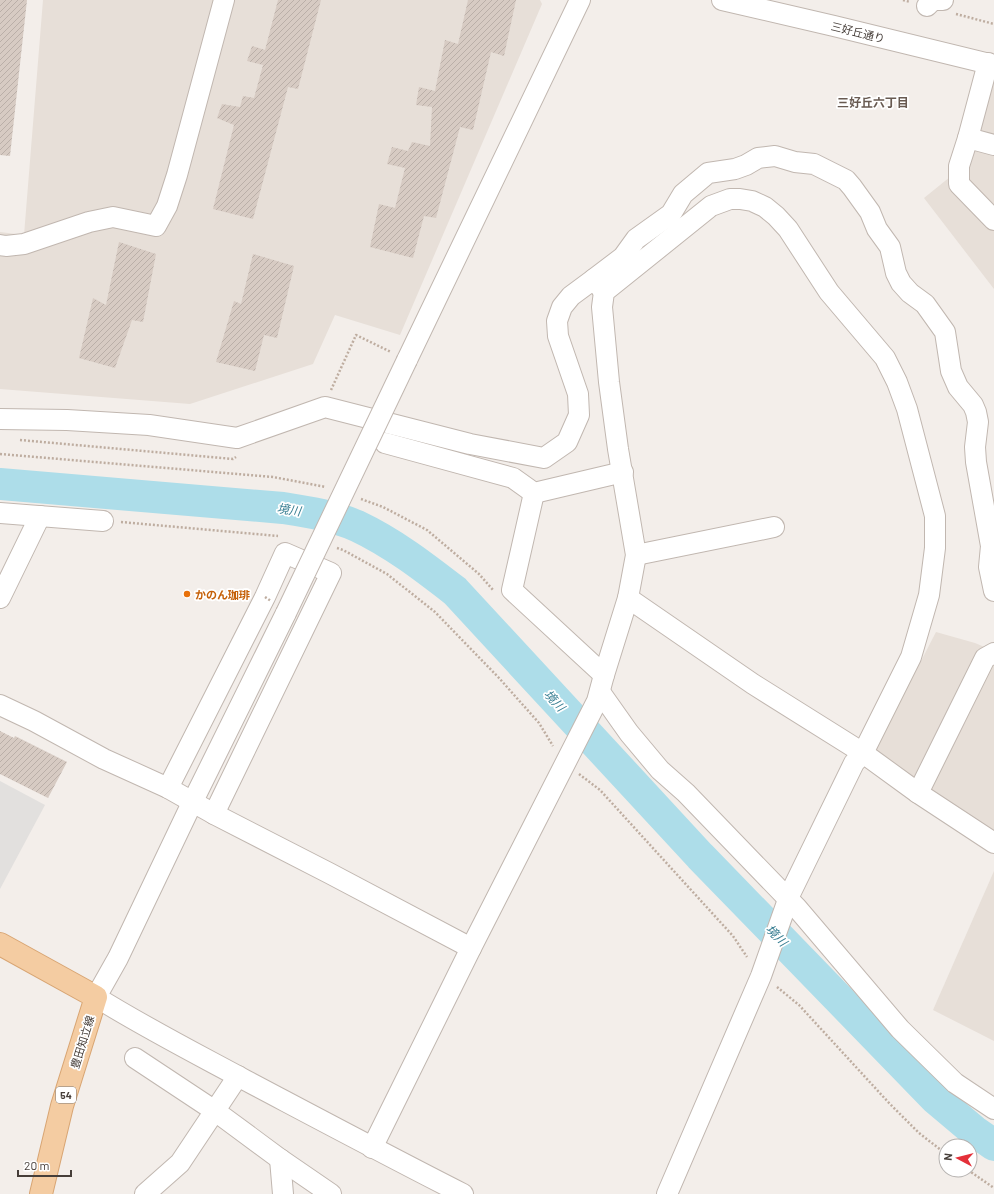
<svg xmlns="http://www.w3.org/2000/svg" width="994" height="1194" font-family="Barlow,'Noto Sans JP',sans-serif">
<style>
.residential{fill:#e7dfd8}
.parking{fill:#e2e0de}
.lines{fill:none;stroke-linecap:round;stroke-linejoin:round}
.river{stroke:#addde9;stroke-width:32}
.building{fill:url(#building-hatch)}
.minor-casing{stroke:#c1b7b0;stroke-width:22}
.major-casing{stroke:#d8a573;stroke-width:24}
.path{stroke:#beada0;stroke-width:2.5;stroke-dasharray:2 2;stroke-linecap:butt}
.minor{stroke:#fff;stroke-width:20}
.major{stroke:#f4cca2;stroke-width:22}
.minor-bridge-casing{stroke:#c1b7b0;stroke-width:22;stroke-linecap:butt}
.path-bridge{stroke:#beada0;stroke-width:2.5;stroke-dasharray:2 2;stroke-linecap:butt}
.minor-bridge{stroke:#fff;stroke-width:20}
.food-dot{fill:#e8710a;stroke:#fff;stroke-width:1.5}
.labels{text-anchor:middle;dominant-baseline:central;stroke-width:3.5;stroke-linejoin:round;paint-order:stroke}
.shield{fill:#fff;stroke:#7e7874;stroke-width:1}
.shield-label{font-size:10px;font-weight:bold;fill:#463e39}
.street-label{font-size:11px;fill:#463e39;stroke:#fff}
.food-label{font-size:11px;font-weight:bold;fill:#c56008;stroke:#fff;text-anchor:start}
.neighbourhood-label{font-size:12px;font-weight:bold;fill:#685a51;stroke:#fff}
.water-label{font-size:12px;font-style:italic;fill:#367d91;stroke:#fff}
</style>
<defs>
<pattern id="building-hatch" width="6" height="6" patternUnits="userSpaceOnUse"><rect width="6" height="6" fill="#d7cbc3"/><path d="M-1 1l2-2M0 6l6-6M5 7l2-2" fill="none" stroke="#baafa8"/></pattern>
</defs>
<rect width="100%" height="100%" fill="#f3eeea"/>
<!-- residential -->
<g class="residential">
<path d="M 43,0 L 540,0 L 542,4 L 400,335 L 335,315 L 313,364 L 190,404 L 0,389 L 0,232 L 24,235 Z"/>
<path d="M 994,61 L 994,289 L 924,198 L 971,160 Z"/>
<path d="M 936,632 L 975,643 L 994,651 L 994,835 L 875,750 Z"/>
<path d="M 994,871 L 994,1041 L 933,1010 Z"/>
</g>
<!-- parking -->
<path class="parking" d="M 0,781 L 45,805 L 0,889 Z"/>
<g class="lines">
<!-- river -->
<path class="river" d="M 0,484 L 283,508 C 308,512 334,516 357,526 C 393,543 424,567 455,591 L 700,856 L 936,1099 L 974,1131 L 994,1145"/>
</g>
<!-- building -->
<g class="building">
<path d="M 0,0 L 27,0 L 10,156 L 0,155 Z"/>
<path d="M 278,0 L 321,0 L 298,89 L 288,87 L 253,219 L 213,209 L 234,125 L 217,118 L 222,104 L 240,107 L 243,96 L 254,98 L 263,65 L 247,61 L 252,46 L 265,50 Z"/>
<path d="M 468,0 L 516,0 L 504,56 L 491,52 L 473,130 L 460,127 L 436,218 L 424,216 L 413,258 L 370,247 L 379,204 L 395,208 L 405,168 L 387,164 L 392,147 L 408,151 L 412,142 L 430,146 L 432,107 L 416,105 L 419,87 L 435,91 L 445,40 L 458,44 Z"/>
<path d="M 119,242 L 156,254 L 143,322 L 132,320 L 115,368 L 79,358 L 93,298 L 106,305 Z"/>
<path d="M 253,254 L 294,266 L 277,338 L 264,335 L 255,371 L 216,362 L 234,301 L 241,304 Z"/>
<path d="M 0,731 L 14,738 L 15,736 L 67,762 L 48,798 L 0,774 Z"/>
</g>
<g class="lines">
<!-- minor casing -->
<g class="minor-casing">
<g id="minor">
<path d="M 722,0 L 834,26 L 994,65"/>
<path d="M 927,6 L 933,0 L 943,0"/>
<path d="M 988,63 L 968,138 L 959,166 L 959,184 L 994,220"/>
<path d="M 968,138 L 994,145"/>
<path d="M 0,245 L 6,246 L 24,244 L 89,222 L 113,217 L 156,226 L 167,206 L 177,175 L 224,0"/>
<path d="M 594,279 L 623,257 L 636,239 L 671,214 L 683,194 L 708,173 L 735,169 L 746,165 L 758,158 L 775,156 L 795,162 L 814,164 L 846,180 L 852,187 L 870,212 L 877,229 L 890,247 L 896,273 L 901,283 L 910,293 L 925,304 L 945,332 L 951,371 L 958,387 L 973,405 L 976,412 L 978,422 L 975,447 L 976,462 L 991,546 L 989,567 L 994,591"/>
<path d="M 407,360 L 580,0"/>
<path d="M 0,419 L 67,420 L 149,425 L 237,438 L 325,407 L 470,444 L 544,458 L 567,442 L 579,415 L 578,394 L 558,336 L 557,321 L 562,307 L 571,296 L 594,279 L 604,292"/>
<path d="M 385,443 L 513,478 L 534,493 L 623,472"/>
<path d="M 534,493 L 512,590 L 604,675"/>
<path d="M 0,513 L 103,521"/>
<path d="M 636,555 L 774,527"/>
<path d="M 0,598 L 40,516"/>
<path d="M 628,598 L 753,684 L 863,753 L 918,793 L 994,843"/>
<path d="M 286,613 L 192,803 L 118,958 L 96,997 C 144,1027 195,1053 245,1080 C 317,1118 390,1157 463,1194"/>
<path d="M 600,692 L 629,733 L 660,770 L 686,793 L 797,908 L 900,1029 L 955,1083 L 994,1109"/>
<path d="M 0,705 L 34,721 L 104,759 L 168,788 L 214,814 L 329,873 L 471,948"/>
<path d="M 168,788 L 265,597 L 285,553 L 331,573 L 214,814"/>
<path d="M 918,793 L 985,658 L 994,653"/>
<path d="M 135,1058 L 215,1111 L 280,1159 L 331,1194"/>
<path d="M 372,1148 L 471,948 L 597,701 L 604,675 L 628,598 L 636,555 L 618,449 L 609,382 L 602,307 L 604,292 L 711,206 L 730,199 L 740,199 L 752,201 L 765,207 L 776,216 L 788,229 L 829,292 L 885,358 L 897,382 L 907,409 L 935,516 L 935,548 L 929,595 L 911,657 L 863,753 L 854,763 L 790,894 L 761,976 L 667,1194"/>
<path d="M 280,1159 L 283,1194"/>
<path d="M 145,1194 L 180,1163 L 238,1076"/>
</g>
</g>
<!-- major casing -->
<g class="major-casing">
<path id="major" d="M 0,944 L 96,997 L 62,1106 L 41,1194"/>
</g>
<!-- path -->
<g class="path">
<path d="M 903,0 L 910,2"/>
<path d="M 956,14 L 994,24"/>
<path d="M 331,390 L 356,335 L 391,352"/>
<path d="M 20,440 L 233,459 L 236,457"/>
<path d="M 0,454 L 273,477 L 326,487"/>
<path d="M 361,499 L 383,507 L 427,530 L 479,574 L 493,590"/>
<path d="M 121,522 L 278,536"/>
<path d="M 337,548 L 343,550 L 387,574 L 435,612 L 499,678 L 539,723 L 553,746"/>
<path d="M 579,774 L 600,790 L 733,936 L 747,957"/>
<path d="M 777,987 L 799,1005 L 889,1103 L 919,1133 L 946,1154"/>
<path d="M 968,1170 L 994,1188"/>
</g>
<!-- minor -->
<use href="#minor" class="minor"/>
<!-- major -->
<use href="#major" class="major"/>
<!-- minor-bridge casing -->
<g class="minor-bridge-casing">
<path id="minor-bridge" d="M 286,613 L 407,360"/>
</g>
<!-- path-bridge -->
<path class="path-bridge" d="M 265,597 L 271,601"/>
<!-- minor-bridge -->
<use href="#minor-bridge" class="minor-bridge"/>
</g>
<!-- markers -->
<circle class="food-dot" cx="187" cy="594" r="4"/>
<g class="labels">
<!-- shield labels -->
<rect class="shield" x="56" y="1087" width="20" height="16" rx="3"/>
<g class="shield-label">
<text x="66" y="1095">54</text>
</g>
<!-- street labels -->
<g class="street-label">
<text transform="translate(858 32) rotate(14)">三好丘通り</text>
<text transform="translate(82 1042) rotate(-73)">豊田知立線</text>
</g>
<!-- food labels -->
<g class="food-label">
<text x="195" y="594">かのん珈琲</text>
</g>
<!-- neighbourhood labels -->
<g class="neighbourhood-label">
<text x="873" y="102">三好丘六丁目</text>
</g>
<!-- water labels -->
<g class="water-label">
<text transform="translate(289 509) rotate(8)">境川</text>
<text transform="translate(555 700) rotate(47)">境川</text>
<text transform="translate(777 935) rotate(46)">境川</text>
</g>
</g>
<!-- north arrow -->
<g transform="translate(958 1158) rotate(277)"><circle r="19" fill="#ffffff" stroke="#b5b2b0"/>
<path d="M0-3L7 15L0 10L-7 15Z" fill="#e43039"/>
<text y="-6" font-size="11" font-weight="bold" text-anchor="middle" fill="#463e39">N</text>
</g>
<!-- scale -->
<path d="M18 1170v6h53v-6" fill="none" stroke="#463e39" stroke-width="2"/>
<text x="24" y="1170" font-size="12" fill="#463e39" stroke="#ffffff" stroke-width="3" paint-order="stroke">20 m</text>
</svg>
